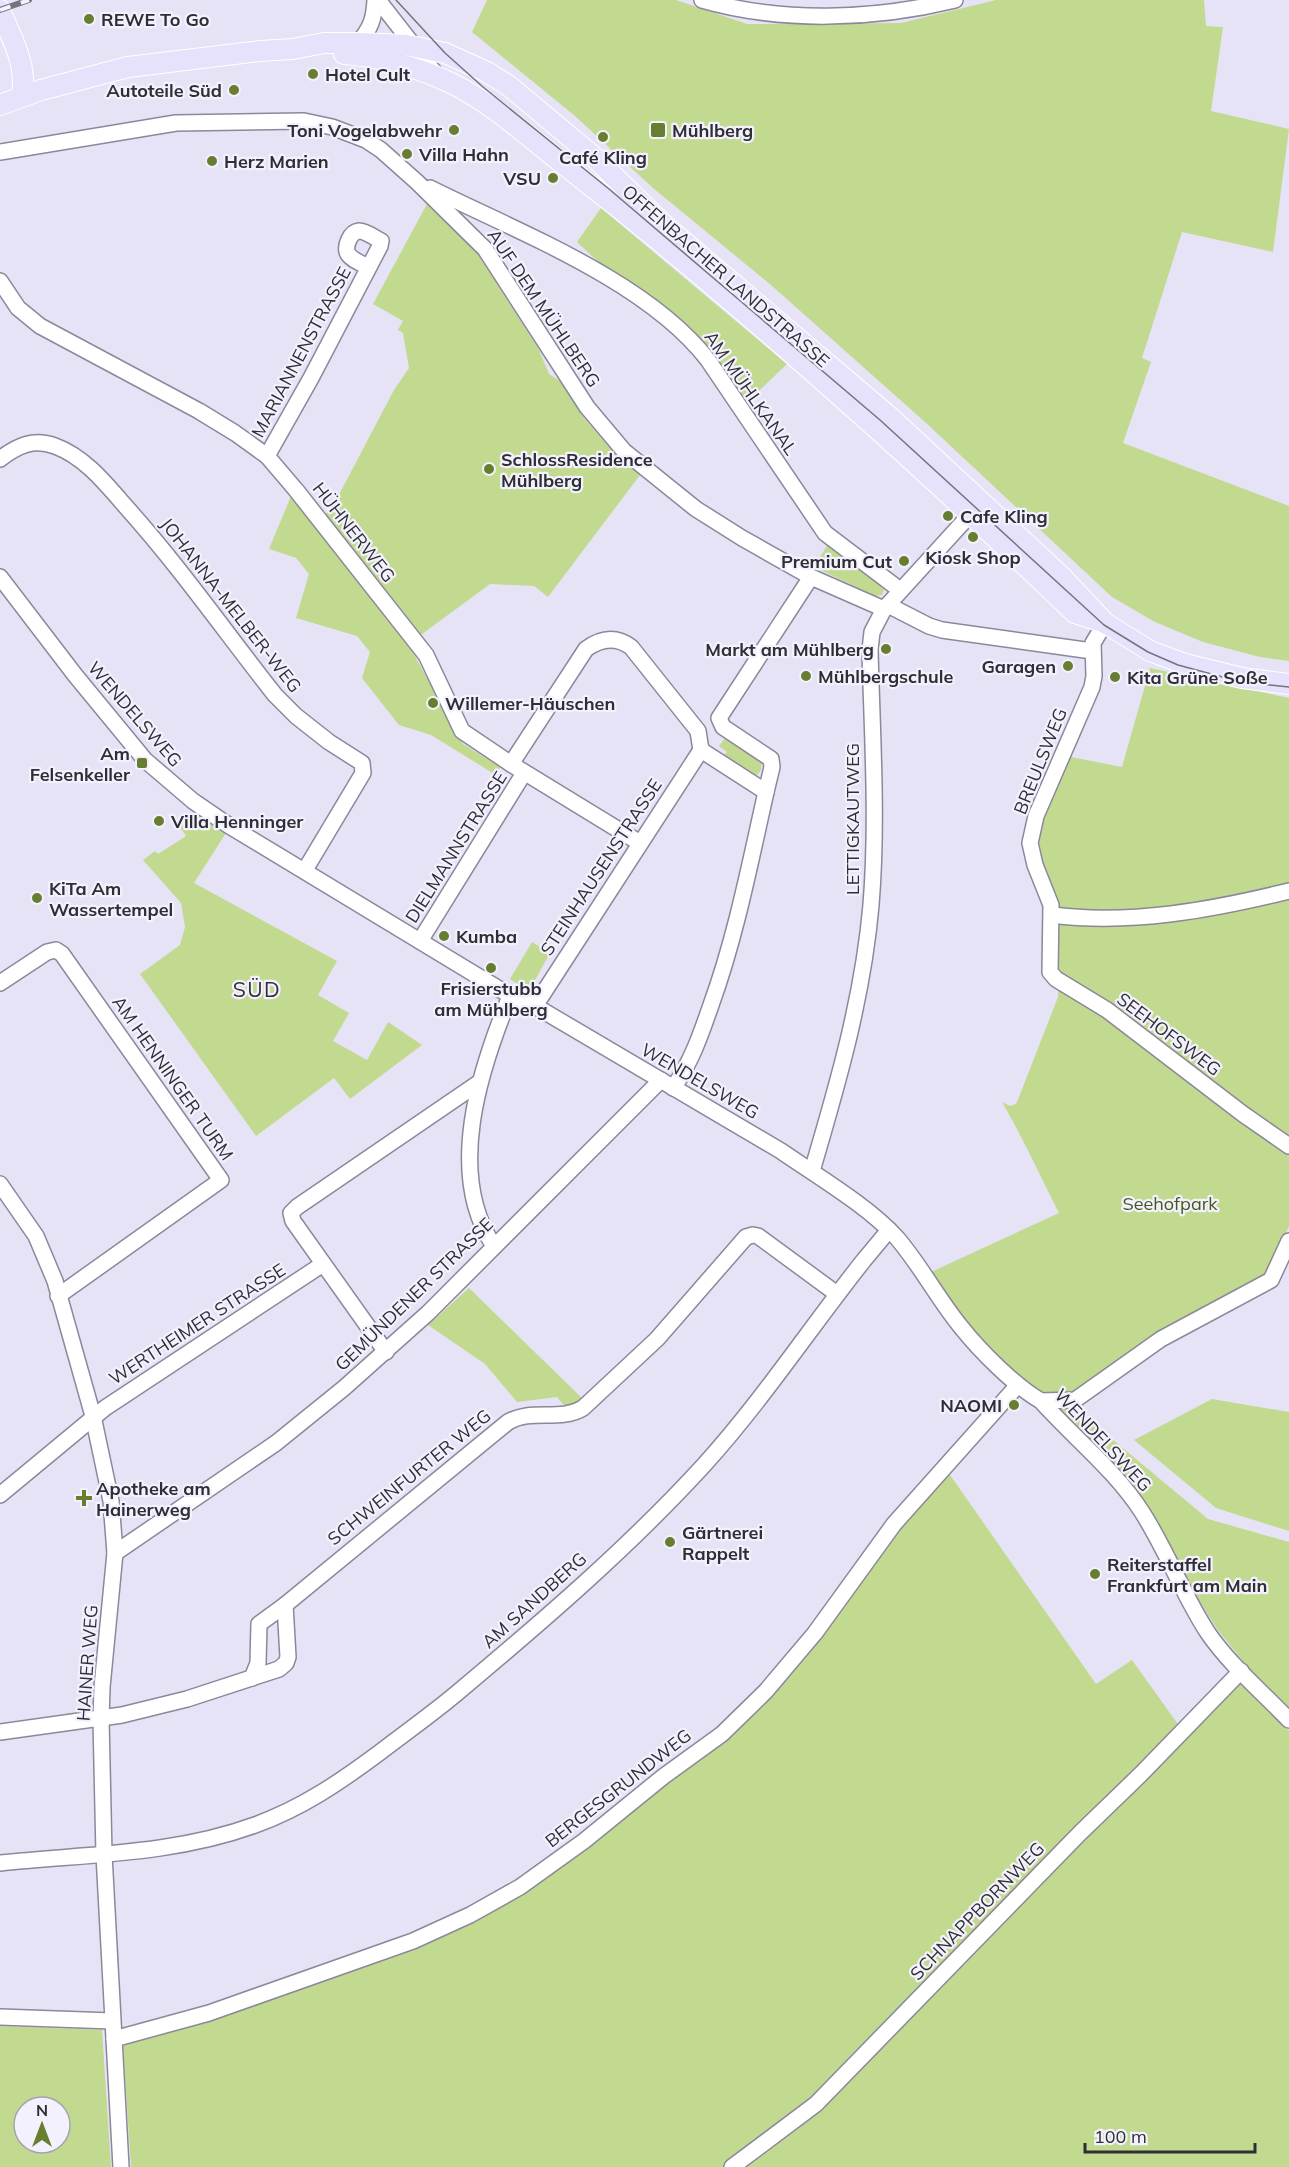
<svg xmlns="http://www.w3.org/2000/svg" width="1289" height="2167" font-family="Mulish,sans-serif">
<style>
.green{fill:#c1da8f;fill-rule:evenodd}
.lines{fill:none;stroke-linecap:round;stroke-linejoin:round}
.minor-casing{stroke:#8b889a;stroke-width:18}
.major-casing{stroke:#fff;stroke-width:22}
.minor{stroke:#fff;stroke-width:15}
.major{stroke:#e6e2fb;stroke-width:20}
.tram{stroke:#74737e;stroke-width:1.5}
.rail-casing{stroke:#74737e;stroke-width:6}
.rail{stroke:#f3f1fd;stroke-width:4;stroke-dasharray:11;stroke-linecap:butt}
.poi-dot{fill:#677e30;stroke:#f3f1fd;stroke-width:2}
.labels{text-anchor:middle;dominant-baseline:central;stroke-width:4.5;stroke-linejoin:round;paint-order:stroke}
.poi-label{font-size:18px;font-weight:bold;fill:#2f2e35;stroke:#f3f1fd;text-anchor:start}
.street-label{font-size:18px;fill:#2f2e35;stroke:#f3f1fd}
.park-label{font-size:18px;fill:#46571e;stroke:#f3f1fd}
.quarter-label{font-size:21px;letter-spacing:1.5px;fill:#302e3d;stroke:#f3f1fd}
</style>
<rect width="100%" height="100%" fill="#e6e3f7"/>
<!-- green -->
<g class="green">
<path d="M 487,0 L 676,0 L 747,24 L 901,23 L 996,0 L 1204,0 L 1206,26 L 1223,27 L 1211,111 L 1289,129 L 1273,252 L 1182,232 L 1142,358 L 1151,362 L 1123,443 L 1289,506 L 1289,661 L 1260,657 L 1203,642 L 1155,622 L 1112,597 L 925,422 L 771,285 L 653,188 L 575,116 L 472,32 Z"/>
<path d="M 428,202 L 435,206 L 476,251 L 539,350 L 549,374 L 560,381 L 584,418 L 614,453 L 640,475 L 548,597 L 534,586 L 490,584 L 418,637 L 324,516 L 333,506 L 394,390 L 409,368 L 403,333 L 398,330 L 403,321 L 373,304 Z"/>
<path d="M 601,208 L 787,364 L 741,408 L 696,345 L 627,289 L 577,242 Z"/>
<path d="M 291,496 L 411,649 L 463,744 L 500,767 L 496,775 L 431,735 L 399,725 L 362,678 L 370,652 L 357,636 L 296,618 L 309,574 L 296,558 L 269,549 Z"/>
<path d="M 828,544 L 885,587 L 882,595 L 875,596 L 814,567 Z"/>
<path d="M 1150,668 L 1289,698 L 1289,1142 L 1055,971 L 1036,835 L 1066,756 L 1122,767 Z"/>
<path d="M 726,737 L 762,759 L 761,770 L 754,779 L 723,757 L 727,752 L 719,746 Z"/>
<path d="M 199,814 L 226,833 L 194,883 L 337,961 L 318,995 L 349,1013 L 333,1041 L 367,1060 L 388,1022 L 422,1045 L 350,1099 L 334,1078 L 256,1136 L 140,974 L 180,945 L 185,927 L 181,903 L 143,860 L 155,851 L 158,854 L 186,836 L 180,827 Z"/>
<path d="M 532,942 L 550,953 L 529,991 L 510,979 Z"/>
<path d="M 1059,983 L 1289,1149 L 1289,1226 L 1264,1279 L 1074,1393 L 1045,1394 L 1019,1377 L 964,1321 L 931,1272 L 1059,1213 C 1040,1176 1023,1138 1002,1102 L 1010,1106 L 1016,1104 L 1019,1097 L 1058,997 Z"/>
<path d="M 469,1288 L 584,1400 L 566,1408 L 557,1397 L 517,1402 L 485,1364 L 428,1325 Z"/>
<path d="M 1212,1399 L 1289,1412 L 1289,1531 L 1216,1508 L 1134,1440 Z"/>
<path d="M 1070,1404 L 1208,1519 L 1289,1542 L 1289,1709 L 1249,1669 L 1217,1629 L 1185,1578 L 1057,1408 Z"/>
<path d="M 948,1472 L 1096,1684 L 1132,1660 L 1185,1734 L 1240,1678 L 1289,1731 L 1289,2167 L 131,2167 L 123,2046 L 415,1946 L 474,1918 L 725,1739 L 916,1507 Z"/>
<path d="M 0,2026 L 102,2030 L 111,2167 L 0,2167 ZM 24,2107 L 60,2107 L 60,2143 L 24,2143 Z"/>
</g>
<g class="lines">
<!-- minor casing -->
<g class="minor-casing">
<g id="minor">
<path d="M 378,0 L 439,78"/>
<path d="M 702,0 C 782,23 874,20 955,0"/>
<path d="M 358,43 C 371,28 374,19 375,0"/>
<path d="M 0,152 L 176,123 L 304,121 L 332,127 L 366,140 L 381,150 L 417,182 L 485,249 L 587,407 L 624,451 L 696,509 L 742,538 L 811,577 L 884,609"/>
<path d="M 430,188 C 518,232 647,281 708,360 L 825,533 L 900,590"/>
<path d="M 0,281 L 18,308 L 40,326 L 199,411 L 235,433 L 267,456 L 296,490 L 426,655 L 462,731 L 511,764 L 640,843"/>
<path d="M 267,456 L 311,378 L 380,246 L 381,241 C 375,238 366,231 359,231 C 350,232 344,247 348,254 C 352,260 362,264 369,267"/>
<path d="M 0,459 C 17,446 33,438 55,446 C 85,457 106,484 127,508 C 180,567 226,633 275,695 L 296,716 L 329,742 L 362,763 L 363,773 L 305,870"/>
<path d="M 0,577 L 75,675 L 145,760 L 193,801 L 228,825 L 499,989 L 519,1000 L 535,1006 L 781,1151 C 817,1176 868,1206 897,1238 C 921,1266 938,1299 961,1327 C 980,1351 1015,1386 1041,1401 C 1074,1438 1115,1470 1142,1512 C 1167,1551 1183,1595 1208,1633 C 1230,1665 1262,1692 1289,1720"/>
<path d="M 888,605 L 929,626 L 942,630 L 1092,651"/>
<path d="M 1105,623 L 1093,643 L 1094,676 L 1092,687 L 1036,816 L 1030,843 L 1035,865 L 1051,905 L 1050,972 L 1056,979 L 1107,1010 L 1243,1114 L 1289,1146"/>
<path d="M 511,764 L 586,649 C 601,638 616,636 631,647 L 698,731 L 701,750"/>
<path d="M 766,792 L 772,767 L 771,759 L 723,727 L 719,718 L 811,577"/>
<path d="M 1052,915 C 1131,925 1212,910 1289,891"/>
<path d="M 420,941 L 524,773"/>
<path d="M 0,983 L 47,952 L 56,950 L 62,954 L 221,1180 L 58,1296"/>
<path d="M 535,1006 L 701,750"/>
<path d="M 673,1088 C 691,1063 701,1034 711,1005 C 736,936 750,863 766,792 L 701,750"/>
<path d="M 812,1171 C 838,1083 863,997 871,905 C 878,820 872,734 870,650 L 872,632 L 884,609 L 977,507"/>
<path d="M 0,1184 L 36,1236 L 55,1281 L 93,1416 L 111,1501 L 115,1553 L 102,1687 L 101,1719 L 104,1855 L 121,2167"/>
<path d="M 494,1246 C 445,1174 480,1069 510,996"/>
<path d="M 386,1352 L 293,1221 L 291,1213 L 297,1207 L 480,1082"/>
<path d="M 1041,1401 L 1075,1400 L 1161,1339 L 1271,1280 L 1289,1241"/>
<path d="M 0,1495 L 105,1408 L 323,1264"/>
<path d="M 115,1553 L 276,1443 L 344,1388 L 428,1313 L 661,1080"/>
<path d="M 252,1678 L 258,1663 L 259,1624 L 285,1605 L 508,1422 C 532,1408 560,1422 583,1408 L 657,1339 L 746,1237 L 753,1235 L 758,1236 L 837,1294"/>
<path d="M 0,1732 L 122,1715 L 187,1699 L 279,1669 L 286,1663 L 288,1657 L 285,1605"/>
<path d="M 0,1863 C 86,1854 173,1855 255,1825 C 302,1808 340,1782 379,1753 C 405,1733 432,1714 457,1693 C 543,1621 629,1547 704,1465 C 762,1401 810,1328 864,1260 L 889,1230"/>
<path d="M 0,2017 L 112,2021"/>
<path d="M 114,2039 L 209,2013 L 413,1941 L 470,1915 L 520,1887 L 584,1841 L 664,1776 L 722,1734 L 766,1691 L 815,1633 L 894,1524 L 1018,1385"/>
<path d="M 732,2167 L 816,2104 L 1080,1833 L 1141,1774 L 1241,1671"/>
</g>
</g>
<!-- major casing -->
<g class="major-casing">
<g id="major">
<path d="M 0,10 C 11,37 29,67 21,97"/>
<path d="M 344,54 C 381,57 417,67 451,83 C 486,100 517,127 547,151 C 576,175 606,197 635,221 C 787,345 933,477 1075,613 L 1103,622"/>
<path d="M 0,105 L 41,90 L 128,67 L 260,51 L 293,49 L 324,43 L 358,43 L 406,45 L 445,53 L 487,72 L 509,86 L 594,157 L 663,224 L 891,418 L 1062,577 L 1105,623 L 1150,651 L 1185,664 L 1242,678 L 1289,684"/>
</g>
</g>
<!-- minor -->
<use href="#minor" class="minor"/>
<!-- major -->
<use href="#major" class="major"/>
<!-- tram -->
<path class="tram" d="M 396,0 L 445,53 L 483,87 L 609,189 L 880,420 L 1104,625 L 1148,652 L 1178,665 L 1241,682 L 1289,687"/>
<!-- rail casing -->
<g class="rail-casing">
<path id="rail" d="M 0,10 L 29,0"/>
</g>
<!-- rail -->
<use href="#rail" class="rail"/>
</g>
<!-- markers -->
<g class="poi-dot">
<circle cx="89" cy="19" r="6"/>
<circle cx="313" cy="74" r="6"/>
<circle cx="234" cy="90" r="6"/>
<circle cx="454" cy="130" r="6"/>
<rect x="650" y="122" width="16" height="16" rx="3"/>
<circle cx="603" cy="137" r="6"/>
<circle cx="407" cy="154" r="6"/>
<circle cx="212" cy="161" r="6"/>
<circle cx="553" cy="178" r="6"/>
<circle cx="489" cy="469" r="6"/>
<circle cx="948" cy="516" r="6"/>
<circle cx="973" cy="537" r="6"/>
<circle cx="904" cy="561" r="6"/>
<circle cx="886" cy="649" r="6"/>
<circle cx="1068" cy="666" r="6"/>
<circle cx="806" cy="676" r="6"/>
<circle cx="1115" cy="677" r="6"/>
<circle cx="433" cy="703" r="6"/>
<rect x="136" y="757" width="12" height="12" rx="3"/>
<circle cx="159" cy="821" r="6"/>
<circle cx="37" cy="898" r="6"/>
<circle cx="444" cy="936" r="6"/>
<circle cx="491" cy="968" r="6"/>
<circle cx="1014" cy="1405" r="6"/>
<path d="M81 1489h6v6h6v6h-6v6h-6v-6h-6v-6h6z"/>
<circle cx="670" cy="1542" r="6"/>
<circle cx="1095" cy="1574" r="6"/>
</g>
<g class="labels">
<!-- poi labels -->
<g class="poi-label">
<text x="101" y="19">REWE To Go</text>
<text x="325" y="74">Hotel Cult</text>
<text x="222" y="90" text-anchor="end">Autoteile Süd</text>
<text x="442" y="130" text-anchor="end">Toni Vogelabwehr</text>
<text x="672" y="130">Mühlberg</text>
<text x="419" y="154">Villa Hahn</text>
<text x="603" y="157" text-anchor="middle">Café Kling</text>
<text x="224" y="161">Herz Marien</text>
<text x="541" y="178" text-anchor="end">VSU</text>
<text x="501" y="459">SchlossResidence<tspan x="501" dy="21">Mühlberg</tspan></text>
<text x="960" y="516">Cafe Kling</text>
<text x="973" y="557" text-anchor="middle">Kiosk Shop</text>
<text x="892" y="561" text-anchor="end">Premium Cut</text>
<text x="874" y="649" text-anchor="end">Markt am Mühlberg</text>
<text x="1056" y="666" text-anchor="end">Garagen</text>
<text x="818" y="676">Mühlbergschule</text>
<text x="1127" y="677">Kita Grüne Soße</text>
<text x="445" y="703">Willemer-Häuschen</text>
<text x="130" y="753" text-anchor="end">Am<tspan x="130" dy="21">Felsenkeller</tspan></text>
<text x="171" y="821">Villa Henninger</text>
<text x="49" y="888">KiTa Am<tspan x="49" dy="21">Wassertempel</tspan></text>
<text x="456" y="936">Kumba</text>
<text x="491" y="988" text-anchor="middle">Frisierstubb<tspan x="491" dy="21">am Mühlberg</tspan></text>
<text x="1002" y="1405" text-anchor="end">NAOMI</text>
<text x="96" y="1488">Apotheke am<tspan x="96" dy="21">Hainerweg</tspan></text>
<text x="682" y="1532">Gärtnerei<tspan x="682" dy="21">Rappelt</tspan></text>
<text x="1107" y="1564">Reiterstaffel<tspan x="1107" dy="21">Frankfurt am Main</tspan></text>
</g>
<!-- street labels -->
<g class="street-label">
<text transform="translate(726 276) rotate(41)">OFFENBACHER LANDSTRASSE</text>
<text transform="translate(544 308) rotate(56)">AUF DEM MÜHLBERG</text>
<text transform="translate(301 352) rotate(-62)">MARIANNENSTRASSE</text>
<text transform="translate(751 393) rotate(55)">AM MÜHLKANAL</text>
<text transform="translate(354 532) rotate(52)">HÜHNERWEG</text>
<text transform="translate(231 605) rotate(52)">JOHANNA-MELBER-WEG</text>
<text transform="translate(135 714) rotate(49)">WENDELSWEG</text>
<text transform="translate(1040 761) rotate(-68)">BREULSWEG</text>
<text transform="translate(852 819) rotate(-90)">LETTIGKAUTWEG</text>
<text transform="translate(456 847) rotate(-58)">DIELMANNSTRASSE</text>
<text transform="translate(601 867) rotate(-57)">STEINHAUSENSTRASSE</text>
<text transform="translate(1169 1034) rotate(37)">SEEHOFSWEG</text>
<text transform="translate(173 1078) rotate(55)">AM HENNINGER TURM</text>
<text transform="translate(700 1081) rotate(30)">WENDELSWEG</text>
<text transform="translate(414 1294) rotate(-44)">GEMÜNDENER STRASSE</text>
<text transform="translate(197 1324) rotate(-33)">WERTHEIMER STRASSE</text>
<text transform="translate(1103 1440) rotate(47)">WENDELSWEG</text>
<text transform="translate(409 1477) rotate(-39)">SCHWEINFURTER WEG</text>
<text transform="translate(534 1600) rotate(-42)">AM SANDBERG</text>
<text transform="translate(87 1663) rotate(-86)">HAINER WEG</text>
<text transform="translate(618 1788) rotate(-38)">BERGESGRUNDWEG</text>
<text transform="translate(977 1911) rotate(-46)">SCHNAPPBORNWEG</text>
</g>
<!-- park labels -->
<g class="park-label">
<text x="1170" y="1203">Seehofpark</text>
</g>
<!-- quarter labels -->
<g class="quarter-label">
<text x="257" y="989">SÜD</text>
</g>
</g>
<!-- north arrow -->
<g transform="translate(42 2125)"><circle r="28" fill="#f3f1fd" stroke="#a5a3ad" stroke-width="1.5"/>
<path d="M0-4.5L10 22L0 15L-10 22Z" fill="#677e30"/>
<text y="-9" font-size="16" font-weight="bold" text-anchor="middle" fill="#2f2e35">N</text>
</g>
<!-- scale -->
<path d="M1085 2143v9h170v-9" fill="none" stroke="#2f2e35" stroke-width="3"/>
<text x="1094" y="2143" font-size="18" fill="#2f2e35" stroke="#f3f1fd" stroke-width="4.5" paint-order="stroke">100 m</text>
</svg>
